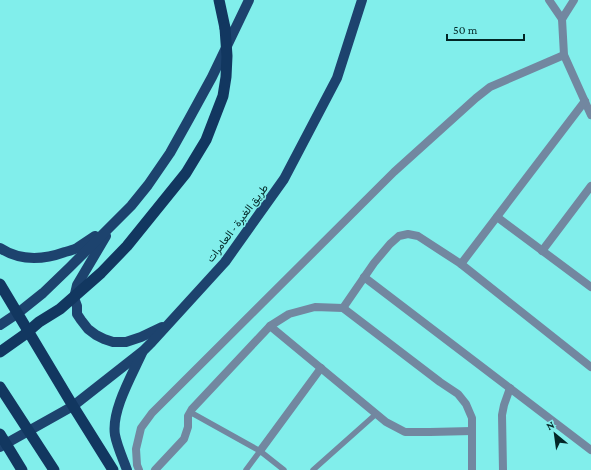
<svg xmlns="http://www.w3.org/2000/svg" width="591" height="470" font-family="'Crimson Pro',Vazirmatn,serif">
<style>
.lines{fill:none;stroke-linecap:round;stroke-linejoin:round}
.service{stroke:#7287a0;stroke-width:5.5}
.minor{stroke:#7287a0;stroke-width:8}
.primary{stroke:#1d436e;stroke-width:10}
.trunk{stroke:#123760;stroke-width:11}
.trunk-bridge{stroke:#123760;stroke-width:11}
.labels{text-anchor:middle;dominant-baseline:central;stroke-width:3;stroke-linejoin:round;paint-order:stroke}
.street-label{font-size:11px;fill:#022626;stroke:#81eeeb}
</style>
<rect width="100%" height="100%" fill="#81eeeb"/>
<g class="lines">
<!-- service -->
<g class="service">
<path d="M 190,412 L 260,451 L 284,470"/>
<path d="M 246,470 L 260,451"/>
<path d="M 313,470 L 376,414"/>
</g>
<!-- minor -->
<g class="minor">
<path d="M 549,0 L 562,19"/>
<path d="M 574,0 L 562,19 L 564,55 L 591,115"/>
<path d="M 497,217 L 591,287"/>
<path d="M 542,251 L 591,186"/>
<path d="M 461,264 L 585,101"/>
<path d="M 364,277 L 591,450"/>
<path d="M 343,308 L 374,263 L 390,244 L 399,236 L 408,234 L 418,236 L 461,264 L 591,367"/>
<path d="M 270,326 L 386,422 L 405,432 L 430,432 L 472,431"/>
<path d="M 260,451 L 321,368"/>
<path d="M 139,470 L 137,465 L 136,449 L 141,428 L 152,413 L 394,172 L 476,98 L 490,87 L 564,55"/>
<path d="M 155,470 L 184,439 L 188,427 L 188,416 L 192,409 L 270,326 L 289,314 L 315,307 L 343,308 L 440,382 L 458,394 L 466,404 L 472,418 L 472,470"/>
<path d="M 503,470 L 502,415 L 504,405 L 510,388"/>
</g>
<!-- primary -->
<g class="primary">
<path d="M 106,236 L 77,285 L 74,298 L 77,306 L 77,314 L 81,320 L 88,329 L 96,335 L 104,339 L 113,342 L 126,342 L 141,337 L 162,327"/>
<path d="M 0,248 C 20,261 43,260 65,252 C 69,251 73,250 77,248 C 83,244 89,240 95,236"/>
<path d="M 0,325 L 18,313 L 43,293 L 70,267 L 131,206 L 148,185 L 170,153 L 189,119 L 212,77 L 249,0"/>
<path d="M 0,447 L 73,406 L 143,351 L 152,342 L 225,262 L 284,179 L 337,78 L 362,0"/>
<path d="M 127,470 C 123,459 117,446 115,435 C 111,411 132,375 142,353"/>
</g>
<!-- trunk -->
<g class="trunk">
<path d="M 219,0 L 225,28"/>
<path d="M 0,284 L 73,406 L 113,470"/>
</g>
<!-- trunk-bridge -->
<g class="trunk-bridge">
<path d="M 0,352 L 24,335 L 39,322 L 60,309 L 101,273 L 127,246 L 186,173 L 206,140 L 223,96 L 226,77 L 227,56 L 225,28"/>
<path d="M 0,387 L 54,470"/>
<path d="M 0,434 L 22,470"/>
</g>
</g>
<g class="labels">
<!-- street labels -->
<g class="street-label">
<text transform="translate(237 223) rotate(-53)">طريق الغبرة - العامرات</text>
</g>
</g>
<!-- north arrow -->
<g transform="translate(555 434) rotate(331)" stroke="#81eeeb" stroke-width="3" paint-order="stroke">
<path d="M0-3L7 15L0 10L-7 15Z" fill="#022626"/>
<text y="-6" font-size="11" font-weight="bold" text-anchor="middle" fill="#022626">N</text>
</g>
<!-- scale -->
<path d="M447 34v6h77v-6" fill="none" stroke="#022626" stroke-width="2"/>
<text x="453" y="34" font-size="12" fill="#022626" stroke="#81eeeb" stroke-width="3" paint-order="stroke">50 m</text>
</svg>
